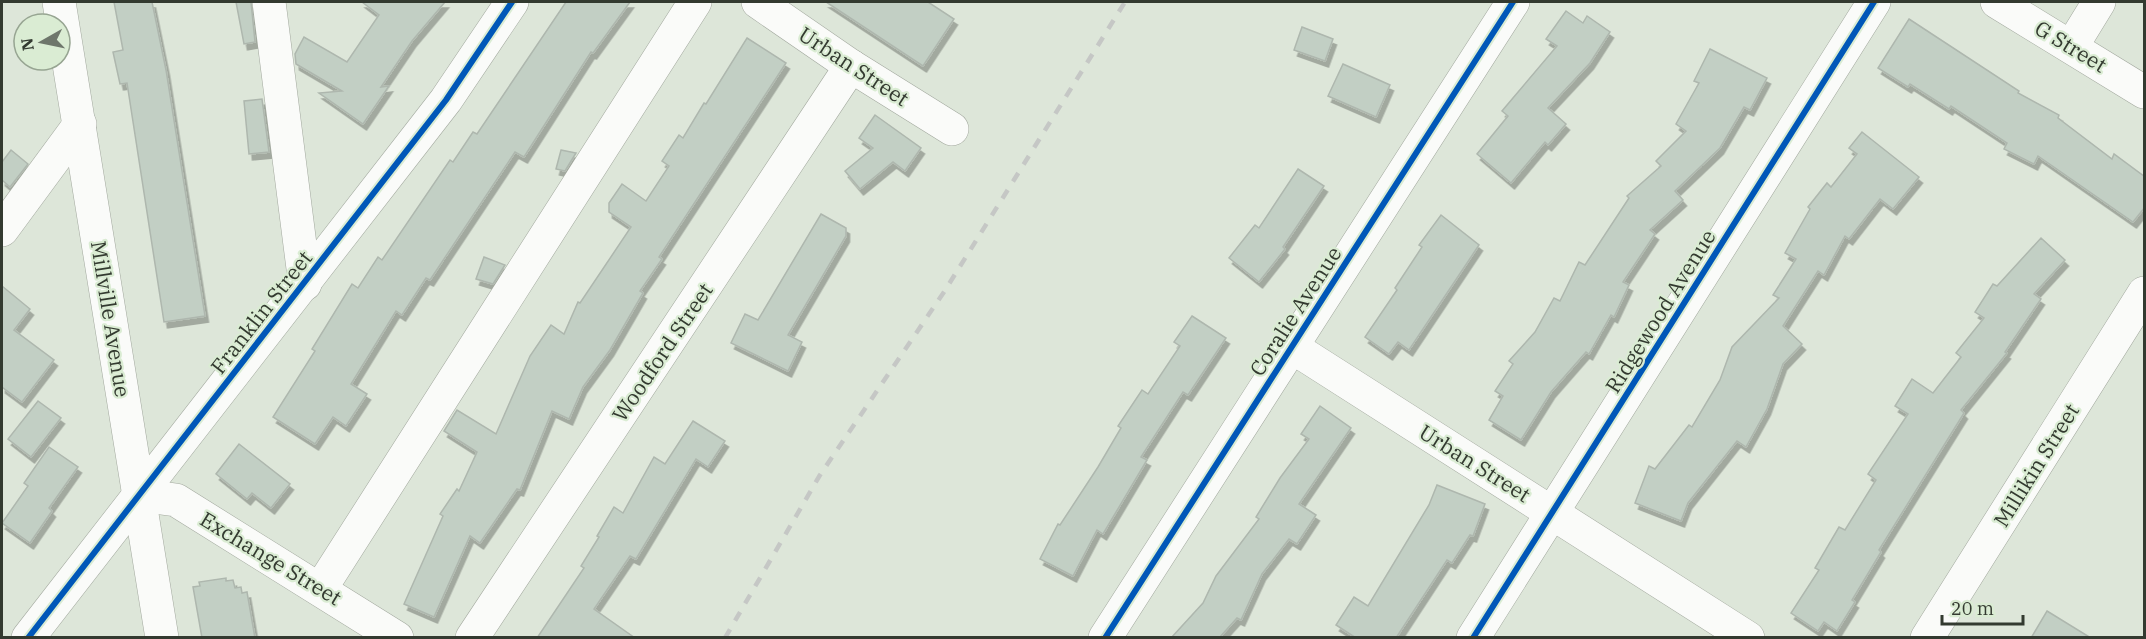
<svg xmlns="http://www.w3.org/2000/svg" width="2146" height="639" font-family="'IBM Plex Serif',serif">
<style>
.building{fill:#c2cfc4;stroke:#aeb7ae;stroke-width:1.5;filter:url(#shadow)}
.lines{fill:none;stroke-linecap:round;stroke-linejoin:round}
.minor-casing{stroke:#a2a89e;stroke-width:34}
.major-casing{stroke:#a2a89e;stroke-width:34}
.minor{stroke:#fafbf9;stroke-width:33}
.major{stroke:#fafbf9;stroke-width:33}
.rail{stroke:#c5c7c5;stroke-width:4.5;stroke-dasharray:10 10;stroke-linecap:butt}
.cycleway-casing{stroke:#daecd3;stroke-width:10}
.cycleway{stroke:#0057b8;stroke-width:6}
.labels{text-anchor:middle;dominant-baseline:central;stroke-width:4.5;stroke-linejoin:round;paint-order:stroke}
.street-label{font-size:21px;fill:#333a30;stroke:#daecd3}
</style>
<defs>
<filter id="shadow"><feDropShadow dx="3.5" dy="6" stdDeviation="0" flood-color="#0004"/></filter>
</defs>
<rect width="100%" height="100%" fill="#dde6d9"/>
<!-- building -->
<g class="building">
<path d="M 114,2 L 152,2 L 166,70 L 205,316 L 164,322 L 127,83 L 120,84 L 113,52 L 123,50 Z"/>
<path d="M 236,2 L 251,2 L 255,42 L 244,44 Z"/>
<path d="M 362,2 L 445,2 L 412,41 L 381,87 L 389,86 L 363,124 L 319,93 L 342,91 L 296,64 L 295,54 L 304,37 L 347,62 L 379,15 Z"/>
<path d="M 566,2 L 630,2 L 593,53 L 591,52 L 524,157 L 515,152 L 430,280 L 426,278 L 402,315 L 396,311 L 351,384 L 367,394 L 346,426 L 333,417 L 315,444 L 273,417 L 315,351 L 312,349 L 352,284 L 358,288 L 378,257 L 382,260 L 450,160 L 453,162 L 473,132 L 477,134 Z"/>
<path d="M 826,2 L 928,2 L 954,19 L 923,66 Z"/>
<path d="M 1566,11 L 1583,23 L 1587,16 L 1610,32 L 1590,63 L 1548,108 L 1566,124 L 1548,145 L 1545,142 L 1511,183 L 1477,154 L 1508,116 L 1502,111 L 1557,46 L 1546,39 Z"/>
<path d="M 1909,19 L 2019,91 L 2018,93 L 2059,115 L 2058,118 L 2112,159 L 2114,154 L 2145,177 L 2145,207 L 2133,222 L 2038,156 L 2034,164 L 2004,149 L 2007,143 L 1951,106 L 1949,109 L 1910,84 L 1908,87 L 1878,68 Z"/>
<path d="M 1302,27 L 1333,39 L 1325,61 L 1294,50 Z"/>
<path d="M 747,38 L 786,63 L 659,257 L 662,259 L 640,291 L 643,293 L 610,350 L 583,387 L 569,419 L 552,411 L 520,490 L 517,489 L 480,543 L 470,536 L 434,617 L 404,604 L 443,516 L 440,514 L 457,489 L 459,491 L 477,452 L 444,431 L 457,410 L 496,434 L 530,356 L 551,325 L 564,334 L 578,302 L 580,303 L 631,227 L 609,212 L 609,203 L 622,184 L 646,201 L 669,166 L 662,161 L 679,135 L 683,138 L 704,103 L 706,104 Z"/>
<path d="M 1710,49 L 1767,78 L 1750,110 L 1744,107 L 1720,148 L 1675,191 L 1683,200 L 1650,230 L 1655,234 L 1623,282 L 1629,285 L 1614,317 L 1611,315 L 1589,354 L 1586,352 L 1551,392 L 1521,440 L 1489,420 L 1503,396 L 1495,391 L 1513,364 L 1509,361 L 1535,332 L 1554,298 L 1560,301 L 1579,262 L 1585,265 L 1629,198 L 1627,196 L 1661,166 L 1656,161 L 1686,131 L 1676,124 L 1699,83 L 1694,81 Z"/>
<path d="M 1343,64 L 1390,85 L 1376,117 L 1328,96 Z"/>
<path d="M 262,99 L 269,152 L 249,154 L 244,101 Z"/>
<path d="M 875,115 L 921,148 L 905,171 L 893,162 L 860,189 L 845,171 L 873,148 L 859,138 Z"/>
<path d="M 1862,132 L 1919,177 L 1893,209 L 1880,199 L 1849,239 L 1845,236 L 1824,275 L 1818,271 L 1783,326 L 1802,344 L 1783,364 L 1767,409 L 1746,447 L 1737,441 L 1688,503 L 1681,521 L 1635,503 L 1649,466 L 1655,469 L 1689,425 L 1692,427 L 1720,380 L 1732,347 L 1779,298 L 1773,295 L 1796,259 L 1785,253 L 1810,209 L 1808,207 L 1827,183 L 1831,187 L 1857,154 L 1849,148 Z"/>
<path d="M 11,150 L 28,164 L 10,187 L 2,180 L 2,162 Z"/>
<path d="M 561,150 L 576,153 L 565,171 L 556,169 Z"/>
<path d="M 1298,169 L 1324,186 L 1283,247 L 1285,249 L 1259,282 L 1229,258 L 1255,225 L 1259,228 Z"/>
<path d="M 821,214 L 846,228 L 846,236 L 788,335 L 802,342 L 788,371 L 731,343 L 745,314 L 758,320 Z"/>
<path d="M 1441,215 L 1479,245 L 1409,350 L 1398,342 L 1389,354 L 1365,337 L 1397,290 L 1395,288 L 1422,247 L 1419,245 Z"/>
<path d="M 2041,238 L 2065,260 L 2034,294 L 2041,299 L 2005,352 L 2007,353 L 1961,410 L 1964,413 L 1879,550 L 1881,552 L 1852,600 L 1855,602 L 1837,631 L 1824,622 L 1818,631 L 1791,613 L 1819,570 L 1815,568 L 1839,527 L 1845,530 L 1876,480 L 1868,474 L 1908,414 L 1895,406 L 1912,379 L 1933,393 L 1961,357 L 1956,353 L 1984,318 L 1975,312 L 1993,284 L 1997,286 Z"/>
<path d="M 484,257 L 505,265 L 493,284 L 476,279 Z"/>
<path d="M 2,286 L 30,309 L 14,330 L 54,360 L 22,402 L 2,387 Z"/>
<path d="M 1192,316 L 1226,338 L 1188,395 L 1183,392 L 1141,457 L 1147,460 L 1103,534 L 1097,530 L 1073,576 L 1040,559 L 1058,524 L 1060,525 L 1098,467 L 1121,428 L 1118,426 L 1142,390 L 1148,394 L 1180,346 L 1174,342 Z"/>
<path d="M 38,401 L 61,418 L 31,457 L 8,439 Z"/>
<path d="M 1320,406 L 1351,428 L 1299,504 L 1316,515 L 1297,544 L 1289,539 L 1262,574 L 1241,620 L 1237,618 L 1219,638 L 1171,638 L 1203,603 L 1216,576 L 1259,519 L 1256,517 L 1280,478 L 1309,439 L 1301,434 Z"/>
<path d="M 693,421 L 725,441 L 708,467 L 696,459 L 636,559 L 630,556 L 594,609 L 635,638 L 537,638 L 584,568 L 581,566 L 599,537 L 597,536 L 614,507 L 623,513 L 654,457 L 665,464 Z"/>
<path d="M 239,444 L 290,484 L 271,508 L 252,493 L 247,499 L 216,474 Z"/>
<path d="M 49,447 L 78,467 L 49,508 L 52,511 L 30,543 L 2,523 L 28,486 L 24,483 Z"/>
<path d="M 1437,485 L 1485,504 L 1473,536 L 1470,535 L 1452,563 L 1447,560 L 1396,638 L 1356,638 L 1336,625 L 1354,597 L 1368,606 L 1429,505 Z"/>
<path d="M 226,578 L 226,581 L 233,580 L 235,588 L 241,587 L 242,593 L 247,592 L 255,638 L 202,638 L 193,587 L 200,586 L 199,582 Z"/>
<path d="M 2047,611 L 2091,638 L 2031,638 Z"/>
</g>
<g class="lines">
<!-- minor casing -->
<g class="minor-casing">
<g id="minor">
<path d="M 269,2 L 305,284"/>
<path d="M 758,2 L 851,66 L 952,129"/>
<path d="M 1997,2 L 2144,92"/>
<path d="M 2072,46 L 2099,2"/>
<path d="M 2,230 L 80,124"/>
<path d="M 1292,347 L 1748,638"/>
<path d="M 138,495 L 176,500 L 397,638"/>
<path d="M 321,588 L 695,2"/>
<path d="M 28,638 L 446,100 L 512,2"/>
<path d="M 472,638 L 851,66"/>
<path d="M 1105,638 L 1513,2"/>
<path d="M 1473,638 L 1874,2"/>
<path d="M 1927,638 L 2144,293"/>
</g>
</g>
<!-- major casing -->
<g class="major-casing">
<path id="major" d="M 59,2 L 162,638"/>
</g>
<!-- minor -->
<use href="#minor" class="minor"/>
<!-- major -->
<use href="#major" class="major"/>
<!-- rail -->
<path class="rail" d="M 725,638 L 820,475 L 944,292 L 1125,2"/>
<!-- cycleway casing -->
<g class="cycleway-casing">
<g id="cycleway">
<path d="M 28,638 L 446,100 L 512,2"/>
<path d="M 1105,638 L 1513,2"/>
<path d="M 1473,638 L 1874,2"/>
</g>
</g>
<!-- cycleway -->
<use href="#cycleway" class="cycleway"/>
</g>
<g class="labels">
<!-- street labels -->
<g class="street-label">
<text transform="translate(2071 46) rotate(31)">G Street</text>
<text transform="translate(854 66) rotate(33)">Urban Street</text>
<text transform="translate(1295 311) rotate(-57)">Coralie Avenue</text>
<text transform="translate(1660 311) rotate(-58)">Ridgewood Avenue</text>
<text transform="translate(261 312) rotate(-52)">Franklin Street</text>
<text transform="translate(111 319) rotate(81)">Millville Avenue</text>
<text transform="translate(662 352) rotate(-56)">Woodford Street</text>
<text transform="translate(1475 463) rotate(32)">Urban Street</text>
<text transform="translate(2036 465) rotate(-58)">Millikin Street</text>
<text transform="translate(271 558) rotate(31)">Exchange Street</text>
</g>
</g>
<!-- border -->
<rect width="2146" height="639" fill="none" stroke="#333a30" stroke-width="6"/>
<!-- north arrow -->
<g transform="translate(42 42) rotate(261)"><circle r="28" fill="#daecd3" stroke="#97a592" stroke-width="1.5"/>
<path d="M0-4.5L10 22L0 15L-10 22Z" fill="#6e766b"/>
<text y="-9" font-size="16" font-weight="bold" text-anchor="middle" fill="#333a30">N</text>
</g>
<!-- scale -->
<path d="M1942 615v9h81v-9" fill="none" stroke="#333a30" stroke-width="3"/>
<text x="1951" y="615" font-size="18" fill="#333a30" stroke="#daecd3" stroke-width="4.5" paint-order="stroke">20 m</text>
</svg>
